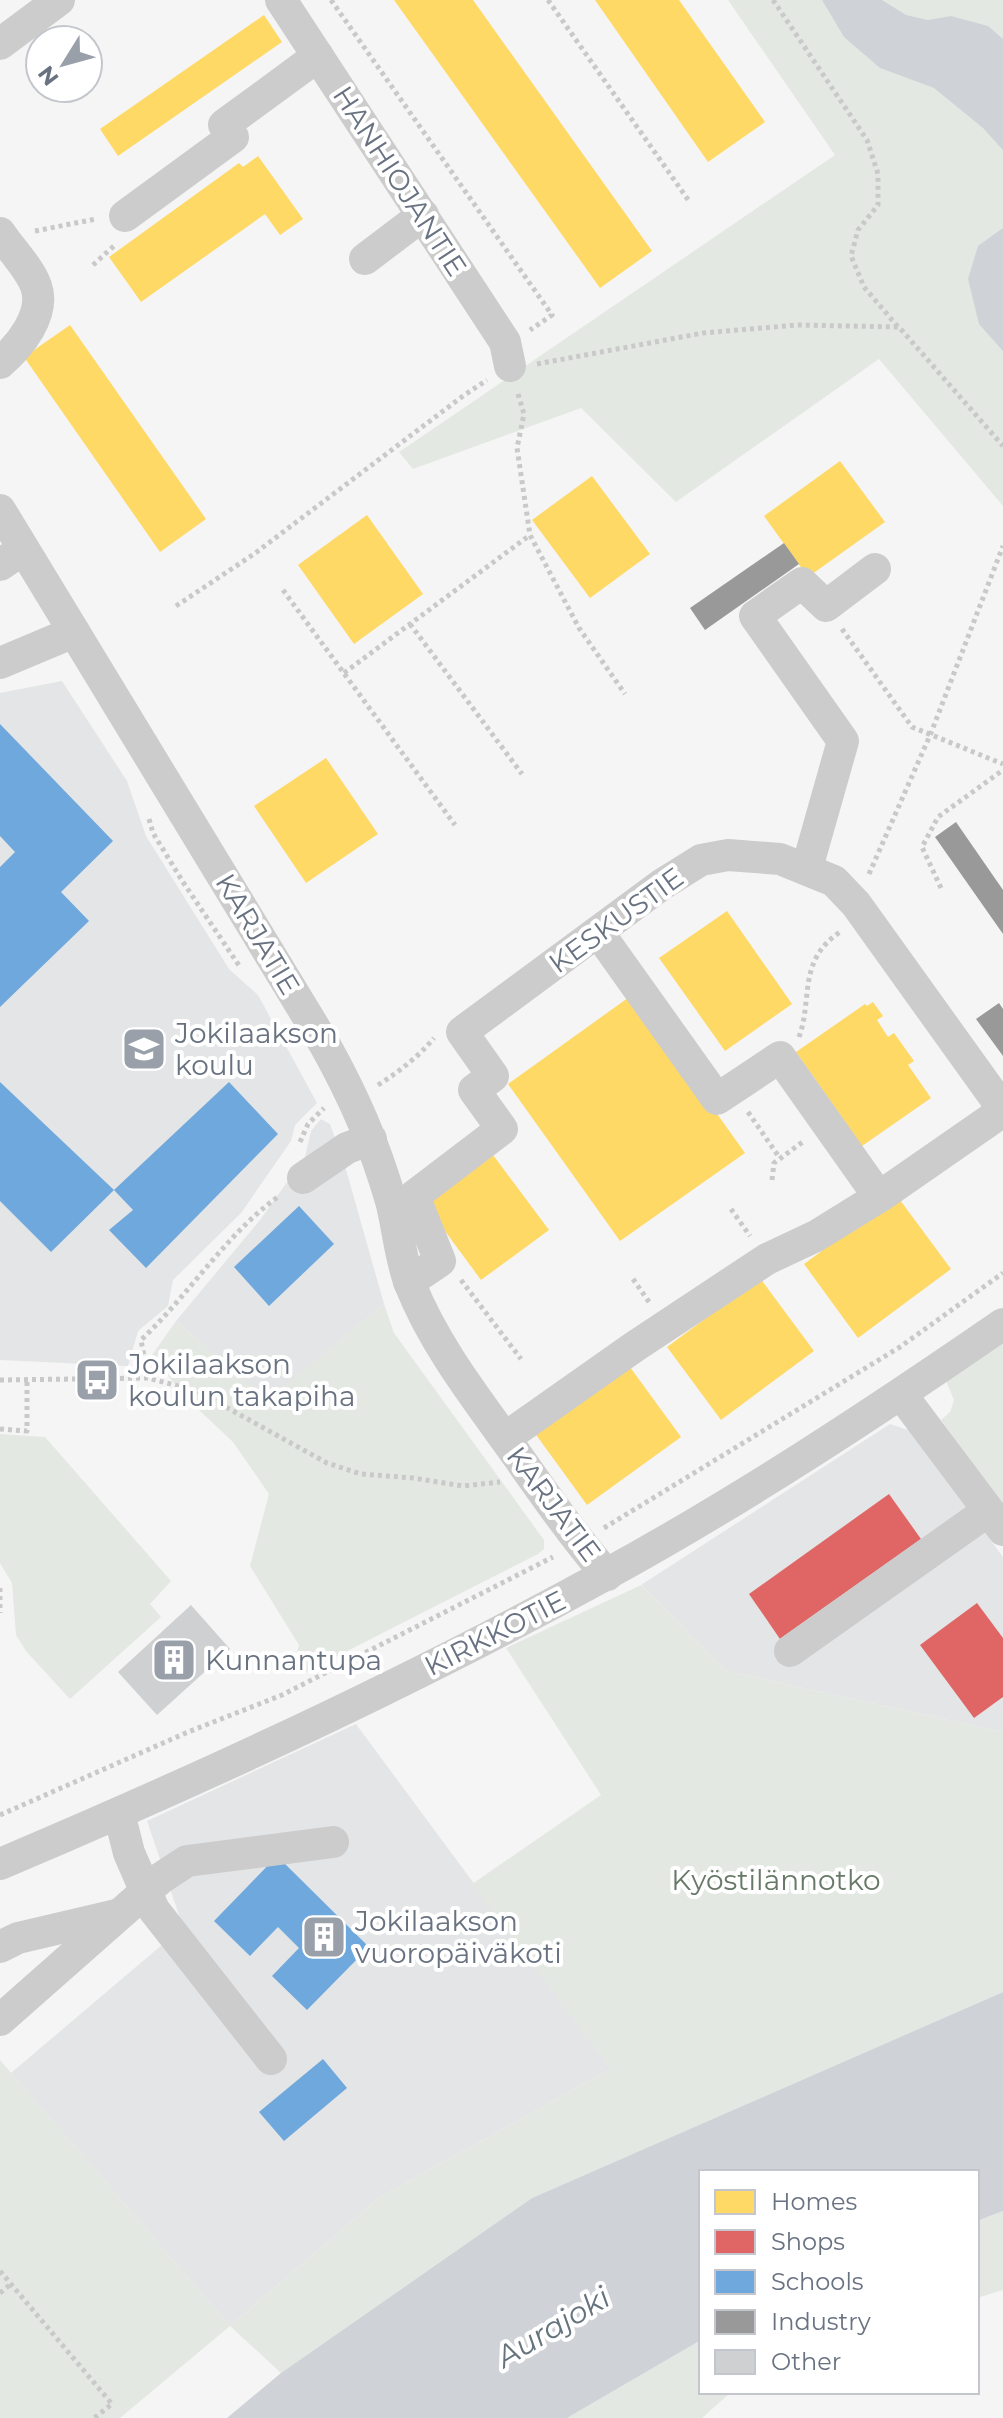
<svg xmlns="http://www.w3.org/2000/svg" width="1003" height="2418" font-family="Montserrat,sans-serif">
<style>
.built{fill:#e4e5e6}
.green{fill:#e4e8e3}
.water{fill:#cfd3d8}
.homes{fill:#ffd966}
.shops{fill:#e06666}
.schools{fill:#6fa8dc}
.industry{fill:#999}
.building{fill:#cfd0d1}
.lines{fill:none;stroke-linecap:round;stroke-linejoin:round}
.path{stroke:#c9c9ca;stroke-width:5;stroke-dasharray:4 4;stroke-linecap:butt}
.minor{stroke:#cccccd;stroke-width:32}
.labels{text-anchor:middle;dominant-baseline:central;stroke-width:8;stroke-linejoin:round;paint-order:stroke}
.street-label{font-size:28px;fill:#697281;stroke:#fff}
.poi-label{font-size:28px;fill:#697281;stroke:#fff;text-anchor:start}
.park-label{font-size:28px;fill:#687967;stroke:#fff}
.water-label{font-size:30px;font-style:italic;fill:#65737d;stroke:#fff}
</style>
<rect width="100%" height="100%" fill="#f5f5f5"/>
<!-- built -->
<g class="built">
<path d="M 62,681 L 127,781 L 146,836 L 229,969 L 258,995 L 317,1103 L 295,1125 L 291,1141 L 241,1213 L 173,1280 L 168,1306 L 138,1331 L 128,1366 L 0,1360 L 0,693 Z"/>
<path d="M 321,1119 L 330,1124 L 345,1166 L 384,1304 L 268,1401 L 176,1321 L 260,1220 L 305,1157 L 311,1131 Z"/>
<path d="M 890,1424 L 911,1431 L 1003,1557 L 1003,1732 L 726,1671 L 641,1585 Z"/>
<path d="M 356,1724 L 611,2069 L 380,2197 L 230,2326 L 11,2073 L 183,1927 L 147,1821 Z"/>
</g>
<!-- green -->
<g class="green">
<path d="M 728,0 L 1003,0 L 1003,506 L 879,359 L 676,502 L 581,408 L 413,469 L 399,452 L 835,155 Z"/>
<path d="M 384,1304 L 394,1333 L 544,1540 L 544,1549 L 538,1554 L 304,1673 L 294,1663 L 299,1645 L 250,1566 L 269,1494 L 233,1442 L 184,1396 L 152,1355 L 176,1321 L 268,1400 Z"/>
<path d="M 1003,1343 L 1003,1507 L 941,1420 L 950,1412 L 954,1400 L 946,1381 Z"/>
<path d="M 0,1434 L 45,1437 L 171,1581 L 150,1604 L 161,1617 L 70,1699 L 26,1651 L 16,1635 L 12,1583 L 0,1563 Z"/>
<path d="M 641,1585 L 726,1671 L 1003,1732 L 1003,1992 L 532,2198 L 281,2373 L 230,2326 L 120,2418 L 0,2418 L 0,2060 L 230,2326 L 380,2197 L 611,2069 L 472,1884 L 601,1795 L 506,1648 Z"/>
<path d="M 1003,2211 L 1003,2290 L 977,2298 L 977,2221 Z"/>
<path d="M 701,2340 L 701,2392 L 731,2392 L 702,2418 L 567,2418 Z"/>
</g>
<!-- water -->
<g class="water">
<path d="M 822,0 L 882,0 L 906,15 L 928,20 L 951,16 L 988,26 L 1003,39 L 1003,150 L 983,128 L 934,88 L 880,68 L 844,37 Z"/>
<path d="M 1003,228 L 1003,351 L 979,324 L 968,279 L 978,246 Z"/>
<path d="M 1003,1992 L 1003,2211 L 977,2221 L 977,2172 L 701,2172 L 701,2340 L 567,2418 L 227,2418 L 281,2373 L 532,2198 Z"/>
</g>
<!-- homes -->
<g class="homes">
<path d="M 394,0 L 473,0 L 652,251 L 600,288 Z"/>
<path d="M 595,0 L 679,0 L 765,122 L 708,162 Z"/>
<path d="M 264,15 L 282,42 L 118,156 L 100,129 Z"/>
<path d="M 258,156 L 303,219 L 280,235 L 265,214 L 141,302 L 109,257 L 239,163 L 243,167 Z"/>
<path d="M 70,325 L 206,519 L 160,552 L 24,357 Z"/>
<path d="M 840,461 L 885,522 L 808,577 L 764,516 Z"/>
<path d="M 592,476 L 650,554 L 590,598 L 532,520 Z"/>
<path d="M 367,515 L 423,594 L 354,644 L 298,565 Z"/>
<path d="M 326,758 L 378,834 L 306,883 L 254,806 Z"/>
<path d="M 727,911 L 792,1004 L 725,1051 L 659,958 Z"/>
<path d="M 632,995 L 745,1153 L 620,1241 L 508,1084 Z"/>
<path d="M 873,1002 L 883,1016 L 877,1020 L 888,1037 L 894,1033 L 914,1061 L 908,1065 L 931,1098 L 862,1146 L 796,1052 L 865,1004 L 867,1006 Z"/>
<path d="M 493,1155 L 549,1230 L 481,1280 L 425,1204 Z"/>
<path d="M 897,1196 L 951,1269 L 858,1338 L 804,1264 Z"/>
<path d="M 760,1278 L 814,1351 L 721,1420 L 667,1347 Z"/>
<path d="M 627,1363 L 681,1437 L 587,1505 L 534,1432 Z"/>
</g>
<!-- shops -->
<g class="shops">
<path d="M 889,1494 L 921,1539 L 780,1639 L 749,1594 Z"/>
<path d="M 977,1603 L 1003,1638 L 1003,1697 L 974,1718 L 920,1645 Z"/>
</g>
<!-- schools -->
<g class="schools">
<path d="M 0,724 L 113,841 L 61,892 L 89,921 L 0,1007 L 0,867 L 15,852 L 0,836 Z"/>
<path d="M 0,1082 L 114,1190 L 51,1252 L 0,1201 Z"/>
<path d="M 229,1082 L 278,1134 L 146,1268 L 109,1230 L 133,1210 L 114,1190 Z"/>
<path d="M 299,1206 L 334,1244 L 269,1306 L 234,1267 Z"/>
<path d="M 277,1856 L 369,1947 L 307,2010 L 272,1976 L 299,1948 L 278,1927 L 250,1956 L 214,1921 Z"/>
<path d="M 323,2059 L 347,2088 L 284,2141 L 259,2112 Z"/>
</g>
<!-- industry -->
<g class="industry">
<path d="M 784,543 L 799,564 L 705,630 L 690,608 Z"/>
<path d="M 956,822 L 1003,890 L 1003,934 L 935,837 Z"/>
<path d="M 999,1003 L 1003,1009 L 1003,1056 L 976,1019 Z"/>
</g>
<!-- building -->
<path class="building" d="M 191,1605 L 230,1649 L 157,1715 L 118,1672 Z"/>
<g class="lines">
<!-- path -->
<g class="path">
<path d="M 331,0 L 552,315 L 530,330"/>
<path d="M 548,0 L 689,201"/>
<path d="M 773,0 L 867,140 L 878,174 L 878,205 L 858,230 L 851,256 L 864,287 L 898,327"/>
<path d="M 35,231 L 96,219"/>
<path d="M 93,265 L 116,244"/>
<path d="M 537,364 L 703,333 L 797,325 L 899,327 L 1003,446"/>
<path d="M 518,394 L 524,414 L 517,448 L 530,535"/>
<path d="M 283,590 L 455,825"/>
<path d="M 176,606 L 254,554 L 463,396 L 487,380"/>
<path d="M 410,624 L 522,774"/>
<path d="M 842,629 L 912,727 L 1003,764"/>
<path d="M 344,673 L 530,535 L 579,628 L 625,694"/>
<path d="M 149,819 L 153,833 L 183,882 L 240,967"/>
<path d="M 869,874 L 931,733 L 1003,546"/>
<path d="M 941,888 L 922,847 L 938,817 L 1003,770"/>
<path d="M 799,1037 C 813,999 797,961 840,932"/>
<path d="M 378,1085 C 400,1071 418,1057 434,1038"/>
<path d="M 748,1112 L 779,1157"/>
<path d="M 300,1142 L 308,1124 L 324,1108"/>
<path d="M 772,1180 L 774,1163 L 804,1141"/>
<path d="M 731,1209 L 750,1236"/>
<path d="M 633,1279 L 649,1302"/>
<path d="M 461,1280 L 521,1359"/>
<path d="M 148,1378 L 141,1340 C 189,1295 225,1235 279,1196"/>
<path d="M 0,1380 L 148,1378 L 197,1391 L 327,1463 L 361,1474 L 413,1478 L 463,1486 L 500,1482"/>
<path d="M 0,1429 L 27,1431 L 27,1379"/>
<path d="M 604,1528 L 900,1347 L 1003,1273"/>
<path d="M 0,1588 L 0,1613"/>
<path d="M 0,1815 L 188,1732 L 282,1695 L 553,1557"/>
<path d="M 0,2271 L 112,2404 L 94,2418"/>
<path d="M 0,2293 L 11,2284"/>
</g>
<!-- minor -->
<g class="minor">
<path d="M 281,0 L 505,342 L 510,366"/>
<path d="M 0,44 L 59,0"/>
<path d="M 125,216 L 233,137 L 224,125 L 318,56"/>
<path d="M 0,233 C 11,250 29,267 36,286 C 46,314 20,346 0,363"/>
<path d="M 365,259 L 423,215"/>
<path d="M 0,510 L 325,1045 C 354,1097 374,1143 391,1201 C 398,1228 400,1258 410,1284 C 433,1342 472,1393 509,1444 C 540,1488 571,1533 607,1575"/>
<path d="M 0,565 L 23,549"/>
<path d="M 0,663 L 74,632"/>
<path d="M 807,868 L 843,741 L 755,616 L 802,583 L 826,606 L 875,569"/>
<path d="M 598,932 L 717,1099 L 780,1057 L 879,1197"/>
<path d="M 303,1178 L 347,1148 L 371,1139"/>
<path d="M 409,1282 L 440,1261 L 414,1196 L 502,1129 L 474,1090 L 493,1076 L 462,1032 L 661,885 L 701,860 L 728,855 L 780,859 L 834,881 L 856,904 L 1003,1109"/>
<path d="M 901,1394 L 1003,1530"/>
<path d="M 505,1438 L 634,1347 L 767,1259 L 816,1236 L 879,1197 L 1003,1111"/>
<path d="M 790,1651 L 988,1511"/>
<path d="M 119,1813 L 129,1853 L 154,1910 L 271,2059"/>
<path d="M 0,1864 C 206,1777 409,1683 605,1575 C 742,1500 874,1413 1003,1324"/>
<path d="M 0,1947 L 18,1938 L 116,1915"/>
<path d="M 0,2020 L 161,1878 L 187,1861 L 333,1842"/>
</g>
</g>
<!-- icons -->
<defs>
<g id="school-square" transform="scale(2.3)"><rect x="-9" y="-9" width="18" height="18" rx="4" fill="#9aa0aa" stroke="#fff"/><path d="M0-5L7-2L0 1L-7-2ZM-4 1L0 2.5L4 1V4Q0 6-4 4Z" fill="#fff"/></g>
<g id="bus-square" transform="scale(2.3)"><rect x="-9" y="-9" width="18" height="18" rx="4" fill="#9aa0aa" stroke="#fff"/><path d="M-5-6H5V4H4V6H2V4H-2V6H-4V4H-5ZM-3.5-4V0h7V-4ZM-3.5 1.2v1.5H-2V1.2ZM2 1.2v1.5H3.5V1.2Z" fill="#fff"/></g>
<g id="building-square" transform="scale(2.3)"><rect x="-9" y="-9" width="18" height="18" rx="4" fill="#9aa0aa" stroke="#fff"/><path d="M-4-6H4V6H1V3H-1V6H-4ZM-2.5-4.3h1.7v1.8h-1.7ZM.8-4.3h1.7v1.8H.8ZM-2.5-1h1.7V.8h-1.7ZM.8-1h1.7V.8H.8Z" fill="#fff"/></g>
</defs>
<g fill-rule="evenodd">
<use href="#school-square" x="144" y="1049"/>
<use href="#bus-square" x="97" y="1380"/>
<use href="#building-square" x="174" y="1660"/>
<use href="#building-square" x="324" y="1937"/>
</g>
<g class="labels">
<!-- street labels -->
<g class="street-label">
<text transform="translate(400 181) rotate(57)">HANHIOJANTIE</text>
<text transform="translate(616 920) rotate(-36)">KESKUSTIE</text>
<text transform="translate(258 934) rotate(59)">KARJATIE</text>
<text transform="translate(554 1504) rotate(53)">KARJATIE</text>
<text transform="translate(495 1633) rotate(-27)">KIRKKOTIE</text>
</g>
<!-- poi labels -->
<g class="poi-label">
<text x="175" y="1033">Jokilaakson<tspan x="175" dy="32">koulu</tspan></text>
<text x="128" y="1364">Jokilaakson<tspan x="128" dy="32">koulun takapiha</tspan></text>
<text x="205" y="1660">Kunnantupa</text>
<text x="355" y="1921">Jokilaakson<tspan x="355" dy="32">vuoropäiväkoti</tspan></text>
</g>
<!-- park labels -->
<g class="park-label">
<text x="776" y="1880">Kyöstilännotko</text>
</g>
<!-- water labels -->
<g class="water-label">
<text transform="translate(553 2327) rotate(-31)">Aurajoki</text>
</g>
</g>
<!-- legend -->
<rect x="699" y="2170" width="280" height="224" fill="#ffffff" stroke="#c3c7cd" stroke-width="2"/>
<rect x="715" y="2190" width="40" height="24" fill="#ffd966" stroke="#c3c7cd" stroke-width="2"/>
<text x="771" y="2210" font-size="24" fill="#697281">Homes</text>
<rect x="715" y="2230" width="40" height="24" fill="#e06666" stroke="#c3c7cd" stroke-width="2"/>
<text x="771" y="2250" font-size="24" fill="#697281">Shops</text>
<rect x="715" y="2270" width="40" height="24" fill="#6fa8dc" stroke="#c3c7cd" stroke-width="2"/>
<text x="771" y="2290" font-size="24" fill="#697281">Schools</text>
<rect x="715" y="2310" width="40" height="24" fill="#999999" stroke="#c3c7cd" stroke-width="2"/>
<text x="771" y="2330" font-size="24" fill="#697281">Industry</text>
<rect x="715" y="2350" width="40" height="24" fill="#cfd0d1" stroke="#c3c7cd" stroke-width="2"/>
<text x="771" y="2370" font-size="24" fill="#697281">Other</text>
<!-- north arrow -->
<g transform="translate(64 64) rotate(233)"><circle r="38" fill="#ffffff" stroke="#c3c7cd" stroke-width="2"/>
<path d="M0-6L14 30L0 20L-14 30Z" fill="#9aa0aa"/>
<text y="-12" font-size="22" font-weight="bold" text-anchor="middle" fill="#697281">N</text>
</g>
</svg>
